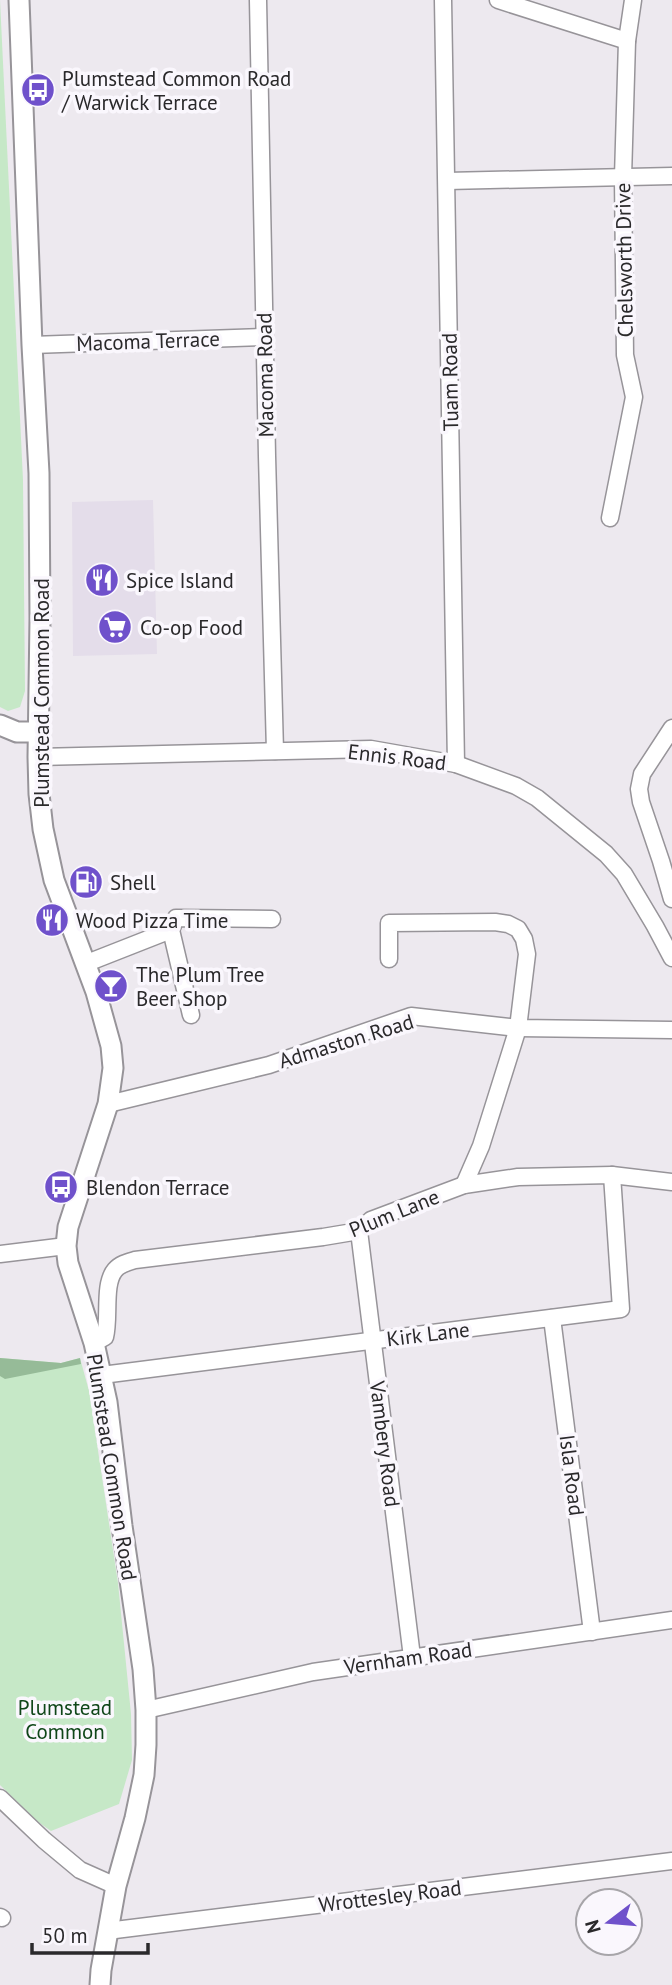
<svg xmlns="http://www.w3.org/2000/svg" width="672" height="1985" font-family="'PT Sans',sans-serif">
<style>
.built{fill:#e4ddea}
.green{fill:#c6e8c7}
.forest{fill:#96bb98}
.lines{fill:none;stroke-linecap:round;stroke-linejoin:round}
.minor-casing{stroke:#979499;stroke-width:19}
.tertiary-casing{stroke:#979499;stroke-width:23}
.minor{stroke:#fff;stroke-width:16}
.tertiary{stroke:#fff;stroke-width:19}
.labels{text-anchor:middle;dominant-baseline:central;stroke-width:7;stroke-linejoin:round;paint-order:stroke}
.poi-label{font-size:21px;fill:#2a292b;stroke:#faf7fd;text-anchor:start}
.street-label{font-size:21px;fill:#2a292b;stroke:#faf7fd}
.park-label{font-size:21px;fill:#0f4618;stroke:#faf7fd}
</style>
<rect width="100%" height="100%" fill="#ede9ef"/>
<!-- built -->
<path class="built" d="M 153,500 L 157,654 L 73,656 L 72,502 Z"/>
<!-- green -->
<g class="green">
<path d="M 0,0 L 23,480 L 25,691 L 20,707 L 8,711 L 0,707 Z"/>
<path d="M 0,1358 L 61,1363 L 80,1358 L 89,1391 L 118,1583 L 131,1714 L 132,1760 L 119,1804 L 51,1831 L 37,1821 L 0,1785 Z"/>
</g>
<!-- forest -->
<path class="forest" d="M 0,1358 L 61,1363 L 80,1358 L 81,1364 L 5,1379 L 0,1376 Z"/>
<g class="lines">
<!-- minor casing -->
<g class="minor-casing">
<g id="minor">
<path d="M 258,0 L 267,456 L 275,751"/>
<path d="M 443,0 L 456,764"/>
<path d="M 498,0 L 627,41"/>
<path d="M 447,181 L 672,176"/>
<path d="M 32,345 L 264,337"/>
<path d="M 610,518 L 634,397 L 625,355 L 623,177 L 627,41 L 633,0"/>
<path d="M 672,728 L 642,774 L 639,789 L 641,802 L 661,861 L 672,899"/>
<path d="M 38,757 L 371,749 L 456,764 L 516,786 L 537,798 L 606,854 L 624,874 L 655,926 L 672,958"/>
<path d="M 171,930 L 191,1015"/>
<path d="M 389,959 L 389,923 L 495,922 L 508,924 L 518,929 L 524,939 L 527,954 L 518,1028 L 481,1146 L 464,1185"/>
<path d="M 87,963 L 171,930 L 176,918 L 272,919"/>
<path d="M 108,1104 L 269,1065 L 411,1016 L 518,1028 L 672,1030"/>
<path d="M 359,1231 L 412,1657"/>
<path d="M 0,1254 L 66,1246"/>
<path d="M 552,1318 L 592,1632"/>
<path d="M 94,1343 L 105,1337 C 110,1318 103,1284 115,1270 C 120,1264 128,1262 135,1260 L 323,1237 L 359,1231 L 371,1220 L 464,1185 L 518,1177 L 612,1175 L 672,1182"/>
<path d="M 102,1375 L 621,1309 L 612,1175"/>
<path d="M 146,1710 L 313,1672 L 672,1620"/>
<path d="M 0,1798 L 44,1840 L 80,1870 L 116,1886"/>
<path d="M 0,1917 L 2,1918"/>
<path d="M 107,1931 L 672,1861"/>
</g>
</g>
<!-- tertiary casing -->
<g class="tertiary-casing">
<g id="tertiary">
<path d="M 19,0 L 32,345 L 39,473 L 40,618 L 38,757 L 39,794 L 43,829 L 54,880 L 96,992 L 111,1046 L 113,1068 L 108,1104 L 68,1227 L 66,1246 L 68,1263 L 94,1343 L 107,1402 L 122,1526 L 143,1669 L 146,1710 L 146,1745 L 144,1775 L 135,1818 L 116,1886 L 101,1970 L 100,1985"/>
<path d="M 0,725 L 17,732 L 38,732"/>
</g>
</g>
<!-- minor -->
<use href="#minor" class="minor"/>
<!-- tertiary -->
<use href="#tertiary" class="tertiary"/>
</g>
<!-- icons -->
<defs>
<g id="bus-disc" transform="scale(1.75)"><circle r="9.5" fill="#6f51cb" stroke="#faf7fd"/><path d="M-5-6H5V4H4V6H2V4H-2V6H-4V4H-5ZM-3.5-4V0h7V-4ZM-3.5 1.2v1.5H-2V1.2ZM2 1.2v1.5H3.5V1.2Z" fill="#fff"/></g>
<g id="restaurant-disc" transform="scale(1.75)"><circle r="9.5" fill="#6f51cb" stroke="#faf7fd"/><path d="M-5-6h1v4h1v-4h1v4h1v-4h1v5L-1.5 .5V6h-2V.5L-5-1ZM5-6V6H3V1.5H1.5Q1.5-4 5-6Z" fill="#fff"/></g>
<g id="supermarket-disc" transform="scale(1.75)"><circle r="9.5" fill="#6f51cb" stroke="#faf7fd"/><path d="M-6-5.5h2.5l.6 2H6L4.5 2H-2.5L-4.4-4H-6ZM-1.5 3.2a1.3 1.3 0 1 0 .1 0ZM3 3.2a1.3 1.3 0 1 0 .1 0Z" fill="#fff"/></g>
<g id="fuel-disc" transform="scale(1.75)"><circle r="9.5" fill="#6f51cb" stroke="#faf7fd"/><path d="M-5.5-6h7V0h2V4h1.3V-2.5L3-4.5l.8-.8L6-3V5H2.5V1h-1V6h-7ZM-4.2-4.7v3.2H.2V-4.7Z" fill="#fff"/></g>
<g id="bar-disc" transform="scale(1.75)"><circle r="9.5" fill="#6f51cb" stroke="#faf7fd"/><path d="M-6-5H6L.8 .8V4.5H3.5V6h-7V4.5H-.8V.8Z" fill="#fff"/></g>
</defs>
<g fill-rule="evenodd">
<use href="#bus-disc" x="38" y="90"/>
<use href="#restaurant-disc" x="102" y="580"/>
<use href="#supermarket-disc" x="115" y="627"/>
<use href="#fuel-disc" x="86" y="882"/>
<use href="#restaurant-disc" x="52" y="920"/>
<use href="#bar-disc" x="111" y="986"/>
<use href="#bus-disc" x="61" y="1187"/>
</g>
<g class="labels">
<!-- poi labels -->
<g class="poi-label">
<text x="62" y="78">Plumstead Common Road<tspan x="62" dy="24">/ Warwick Terrace</tspan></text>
<text x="126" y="580">Spice Island</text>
<text x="140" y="627">Co-op Food</text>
<text x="110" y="882">Shell</text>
<text x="76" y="920">Wood Pizza Time</text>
<text x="136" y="974">The Plum Tree<tspan x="136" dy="24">Beer Shop</tspan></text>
<text x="86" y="1187">Blendon Terrace</text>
</g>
<!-- street labels -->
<g class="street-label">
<text transform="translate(624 260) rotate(-91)">Chelsworth Drive</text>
<text transform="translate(148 341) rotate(-2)">Macoma Terrace</text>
<text transform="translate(265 375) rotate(-91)">Macoma Road</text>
<text transform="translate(450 382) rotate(-91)">Tuam Road</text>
<text transform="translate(41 693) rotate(-90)">Plumstead Common Road</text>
<text transform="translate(397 757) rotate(7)">Ennis Road</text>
<text transform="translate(346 1041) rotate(-17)">Admaston Road</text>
<text transform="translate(394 1213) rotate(-22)">Plum Lane</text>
<text transform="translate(428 1334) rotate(-7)">Kirk Lane</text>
<text transform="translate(385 1444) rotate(83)">Vambery Road</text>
<text transform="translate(112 1467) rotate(81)">Plumstead Common Road</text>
<text transform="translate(572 1475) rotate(83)">Isla Road</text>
<text transform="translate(408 1658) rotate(-8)">Vernham Road</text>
<text transform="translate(390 1896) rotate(-7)">Wrottesley Road</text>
</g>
<!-- park labels -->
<g class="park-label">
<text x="65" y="1707">Plumstead<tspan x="65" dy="24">Common</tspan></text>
</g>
</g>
<!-- north arrow -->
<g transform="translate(609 1922) rotate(254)"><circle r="33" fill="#faf7fd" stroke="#a7a5a9" stroke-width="2"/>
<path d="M0-5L12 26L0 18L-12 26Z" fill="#6f51cb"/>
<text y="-10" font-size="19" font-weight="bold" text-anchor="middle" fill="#2a292b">N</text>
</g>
<!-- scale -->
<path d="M32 1943v10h116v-10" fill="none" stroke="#2a292b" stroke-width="3.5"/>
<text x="42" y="1943" font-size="21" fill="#2a292b" stroke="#faf7fd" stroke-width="5" paint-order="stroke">50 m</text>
</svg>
